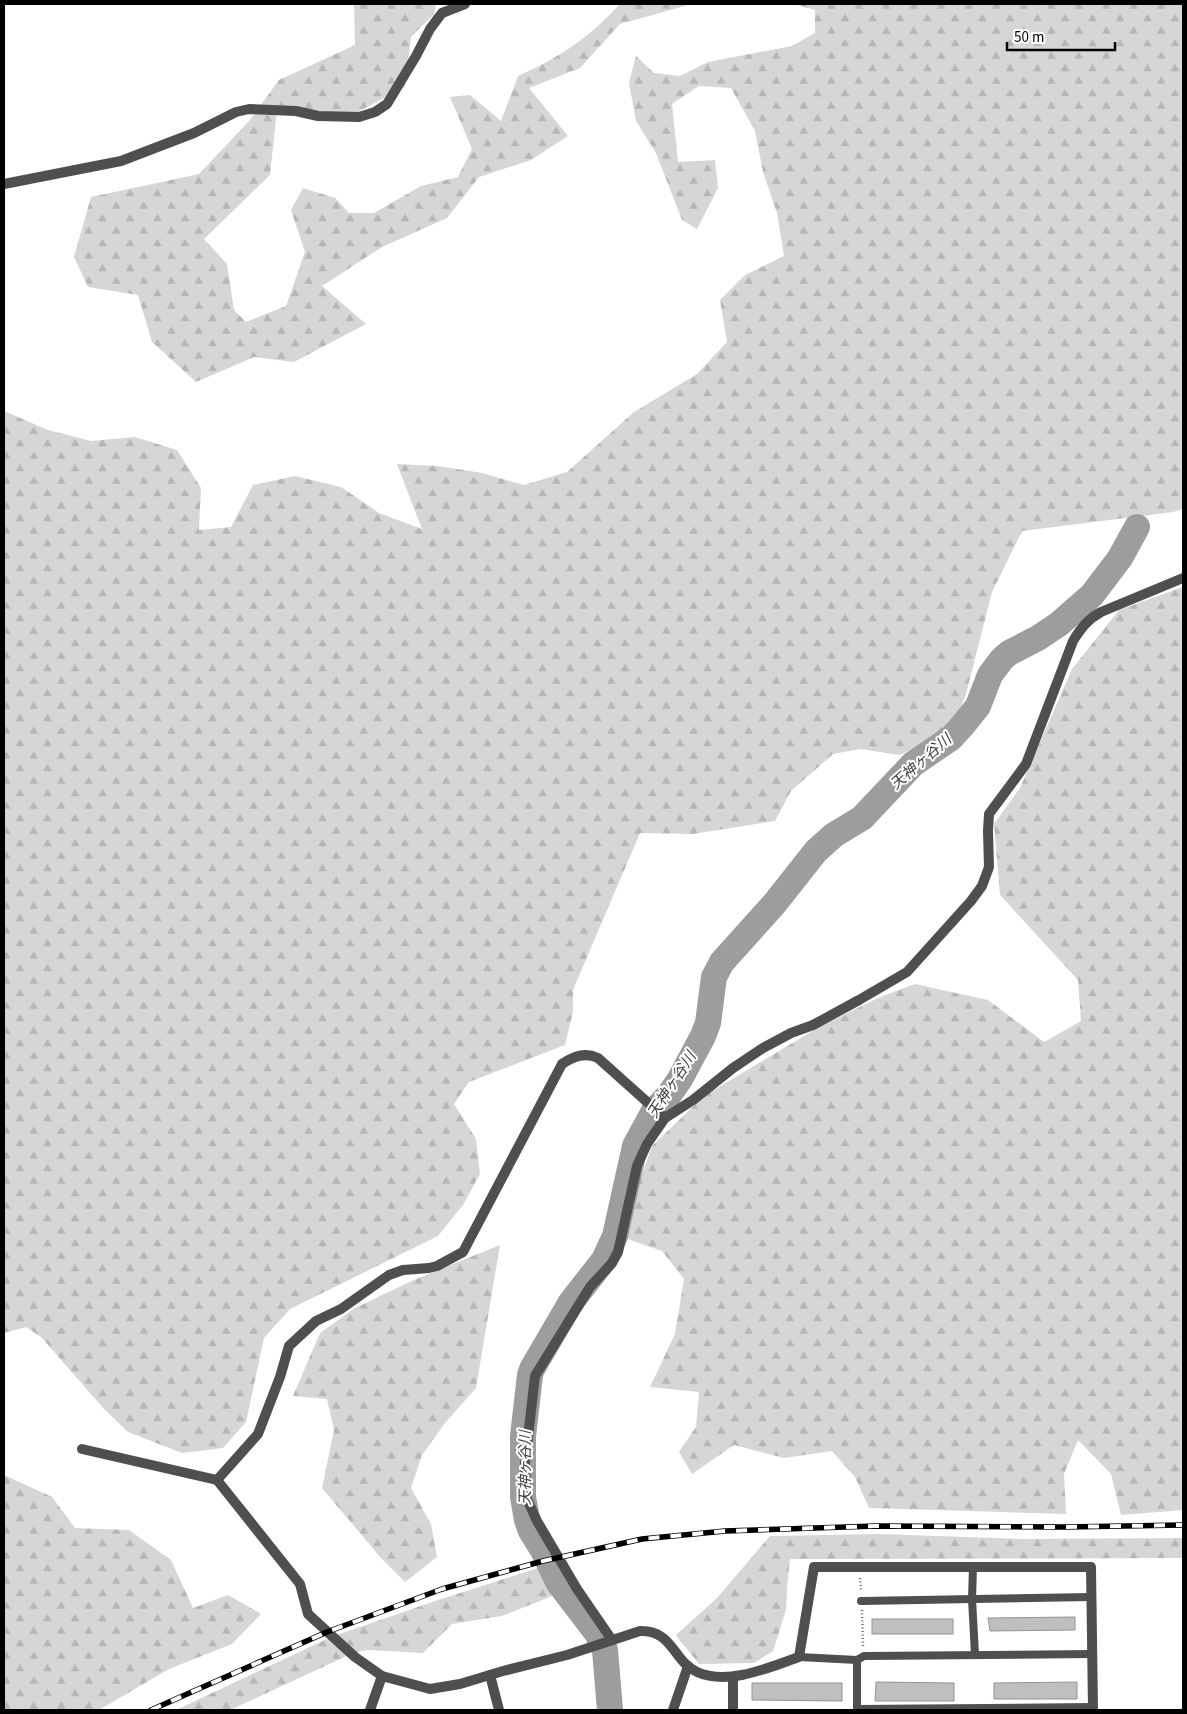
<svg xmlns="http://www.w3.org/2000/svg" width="1187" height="1714" font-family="'Source Sans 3','Noto Sans JP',sans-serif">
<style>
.forest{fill:url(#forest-firs)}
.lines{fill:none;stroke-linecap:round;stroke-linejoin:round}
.river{stroke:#9d9d9d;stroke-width:26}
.building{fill:#bfbfbf;stroke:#939393}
.path{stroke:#717171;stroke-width:2.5;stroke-dasharray:1 2.5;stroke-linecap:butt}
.lane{stroke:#4f4f4f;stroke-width:8}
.street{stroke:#4f4f4f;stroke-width:10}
.rail-casing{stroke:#000;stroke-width:5.5}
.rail{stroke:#fff;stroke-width:4;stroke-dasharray:11;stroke-linecap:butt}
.labels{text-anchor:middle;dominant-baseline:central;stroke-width:4;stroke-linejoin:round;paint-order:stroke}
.water-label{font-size:15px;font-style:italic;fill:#3e3e3e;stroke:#fff}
</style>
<defs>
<pattern id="forest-firs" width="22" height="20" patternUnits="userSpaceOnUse" patternTransform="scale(1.25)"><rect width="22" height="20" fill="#d6d6d6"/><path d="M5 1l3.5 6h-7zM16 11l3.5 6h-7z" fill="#b6b6b6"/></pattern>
</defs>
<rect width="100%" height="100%" fill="#fff"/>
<!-- forest -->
<g class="forest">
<path d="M 354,4 L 436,4 L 434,14 L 411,37 L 405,87 L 354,114 L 277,109 L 270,175 L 204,239 L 227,264 L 234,310 L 246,322 L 286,306 L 305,252 L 291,210 L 303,188 L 335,198 L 349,213 L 374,213 L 421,186 L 458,177 L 472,149 L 450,97 L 470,95 L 501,121 L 518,76 C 559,58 590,37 620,4 L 692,4 L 620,24 L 580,68 L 529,88 L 568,136 L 531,160 L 479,177 L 447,218 L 382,247 L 322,286 L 366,324 L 294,362 L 254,357 L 196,382 L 152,342 L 138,295 L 88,287 L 74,257 L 91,197 L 199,174 L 249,121 L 279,80 L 355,45 Z"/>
<path d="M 794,4 L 1183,4 L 1183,509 L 1173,512 L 1022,531 L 992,592 L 966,694 L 952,730 L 900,755 L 860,749 L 833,754 L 791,791 L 775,821 L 693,834 L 640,833 L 573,990 L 573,1012 L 565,1045 L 469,1082 L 454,1104 L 476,1139 L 480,1174 L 463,1205 L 438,1236 L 290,1309 L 264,1338 L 246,1422 L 223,1448 L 182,1453 L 128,1432 L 105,1410 L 41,1337 L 26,1327 L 4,1333 L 4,411 L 48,430 L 91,441 L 135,437 L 177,450 L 201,488 L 199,530 L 231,527 L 253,485 L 295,476 L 341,487 L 379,513 L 422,529 L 397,464 L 438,466 L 482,473 L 524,485 L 567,472 L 634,412 L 697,374 L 727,342 L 720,300 L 745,275 L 784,256 L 777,213 L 763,172 L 755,131 L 731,88 L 699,86 L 672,104 L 678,162 L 715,160 L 718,188 L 697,229 L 682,220 L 656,153 L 636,121 L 629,83 L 636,56 L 654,73 L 680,76 L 708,62 L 792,46 L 815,33 L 815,10 Z"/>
<path d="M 1183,587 L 1183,1510 L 1121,1515 L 1111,1474 L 1078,1440 L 1064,1474 L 1066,1514 L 869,1508 L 855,1477 L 832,1451 L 784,1458 L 734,1445 L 692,1474 L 679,1452 L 696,1427 L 699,1392 L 650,1387 L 675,1334 L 684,1279 L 662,1251 L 625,1238 L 636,1191 L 652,1146 L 704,1096 L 819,1027 L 880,997 L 915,984 L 988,1000 L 1044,1042 L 1081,1021 L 1078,980 L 1000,895 L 994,824 L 1020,788 L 1072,669 L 1119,610 Z"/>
<path d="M 500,1245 L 476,1388 L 445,1423 L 422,1455 L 411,1488 L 431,1524 L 437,1557 L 405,1582 L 381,1558 L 322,1488 L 334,1430 L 327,1399 L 293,1396 L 320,1333 L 355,1308 L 416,1279 Z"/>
<path d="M 4,1475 L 52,1497 L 75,1528 L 129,1530 L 171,1560 L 193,1608 L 228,1595 L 261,1614 L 232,1644 L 169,1669 L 99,1710 L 4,1710 Z"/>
<path d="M 878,1534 L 1024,1539 L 1183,1538 L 1183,1558 L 790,1559 L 787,1586 L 786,1610 L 773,1651 L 754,1663 L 699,1664 L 676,1635 L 717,1598 L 770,1536 Z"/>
<path d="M 541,1567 L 555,1595 L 502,1616 L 452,1624 L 423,1653 L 367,1650 L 353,1653 L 230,1710 L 176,1710 L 331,1637 L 438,1600 Z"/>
</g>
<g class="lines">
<!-- river -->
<path class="river" d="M 610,1710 L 605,1650 L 597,1633 L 558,1582 L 544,1552 L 531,1531 L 527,1520 L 523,1497 L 523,1436 L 530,1375 L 532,1369 L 571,1302 L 604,1260 L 615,1236 L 635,1146 L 654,1111 L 669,1095 L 680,1079 L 703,1036 L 708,1023 L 714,977 L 722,962 L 775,903 L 816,851 L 834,835 L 862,818 L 913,764 L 951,738 L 963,725 L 978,706 L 990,675 L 1002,659 L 1009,653 L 1038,638 L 1059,624 L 1092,595 L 1120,558 L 1137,527"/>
</g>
<!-- building -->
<g class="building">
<path d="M 1075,1617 L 1075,1630 L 990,1631 L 988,1618 Z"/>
<rect x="872" y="1619" width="81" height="15"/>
<path d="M 876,1682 L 954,1683 L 954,1701 L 875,1701 Z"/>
<path d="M 1077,1682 L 1077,1699 L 994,1699 L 994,1683 Z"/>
<path d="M 752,1683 L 842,1683 L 842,1701 L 752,1700 Z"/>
</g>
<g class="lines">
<!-- path -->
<g class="path">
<path d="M 860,1578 L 861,1590"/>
<path d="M 862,1610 L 863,1647"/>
</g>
<!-- lane -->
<g class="lane">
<path d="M 973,1567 L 972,1599 L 975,1654"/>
<path d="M 861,1601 L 1092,1597"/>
<path d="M 799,1657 L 857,1660 L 864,1656 L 1093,1654"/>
<path d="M 857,1660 L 857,1710"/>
<path d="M 857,1709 L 1093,1707"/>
</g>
<!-- street -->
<g class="street">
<path d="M 4,184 L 121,161 L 194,133 L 236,112 L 249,109 L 296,111 L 318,116 L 359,117 L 375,112 L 387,104 L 416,56 L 430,29 L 442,13 L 465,4"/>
<path d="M 82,1449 L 217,1480 L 300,1584 L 308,1614 L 355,1657 L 382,1676 L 430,1689 L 460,1684 L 503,1671 L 567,1655 L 640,1631 C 673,1630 673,1661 697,1672 C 728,1686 770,1667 799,1657 L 814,1567 L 1091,1567 L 1093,1710"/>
<path d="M 217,1480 L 258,1434 L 280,1377 L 289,1346 L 316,1321 L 341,1309 L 389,1275 L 403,1270 L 429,1268 L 437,1266 L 463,1252 L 562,1064 C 574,1056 585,1052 598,1058 L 665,1118"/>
<path d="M 612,1640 L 577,1589 L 537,1521 L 527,1499 L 525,1463 L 535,1376 L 590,1287 L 612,1263 L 618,1252 L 637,1166 L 647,1144 L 665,1118 L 693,1100 L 733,1068 L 763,1048 L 791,1033 L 813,1025 L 859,1000 L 907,972 L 971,901 L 982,886 L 989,867 L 988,831 L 989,814 L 1026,764 L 1073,641 C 1081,628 1088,619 1101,612 L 1183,578"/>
<path d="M 490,1675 L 499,1710"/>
<path d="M 370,1710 L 382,1676"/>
<path d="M 673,1710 L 688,1666"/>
<path d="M 733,1710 L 733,1677"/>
</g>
<!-- rail casing -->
<g class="rail-casing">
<path id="rail" d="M 151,1710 L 327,1632 L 442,1589 L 543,1561 L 642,1539 L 725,1531 L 876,1526 L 1066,1527 L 1183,1525"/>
</g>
<!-- rail -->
<use href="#rail" class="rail"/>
</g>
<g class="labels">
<!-- water labels -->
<g class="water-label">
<text transform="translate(921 762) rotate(-41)">天神ヶ谷川</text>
<text transform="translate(672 1085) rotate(-57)">天神ヶ谷川</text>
<text transform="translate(525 1468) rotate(-90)">天神ヶ谷川</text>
</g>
</g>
<!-- border -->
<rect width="1187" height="1714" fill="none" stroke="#000000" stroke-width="10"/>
<!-- scale -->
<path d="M1007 42v8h108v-8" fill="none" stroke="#000000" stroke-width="2.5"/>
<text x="1014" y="42" font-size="15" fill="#000000" stroke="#ffffff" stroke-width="4" paint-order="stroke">50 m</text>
</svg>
